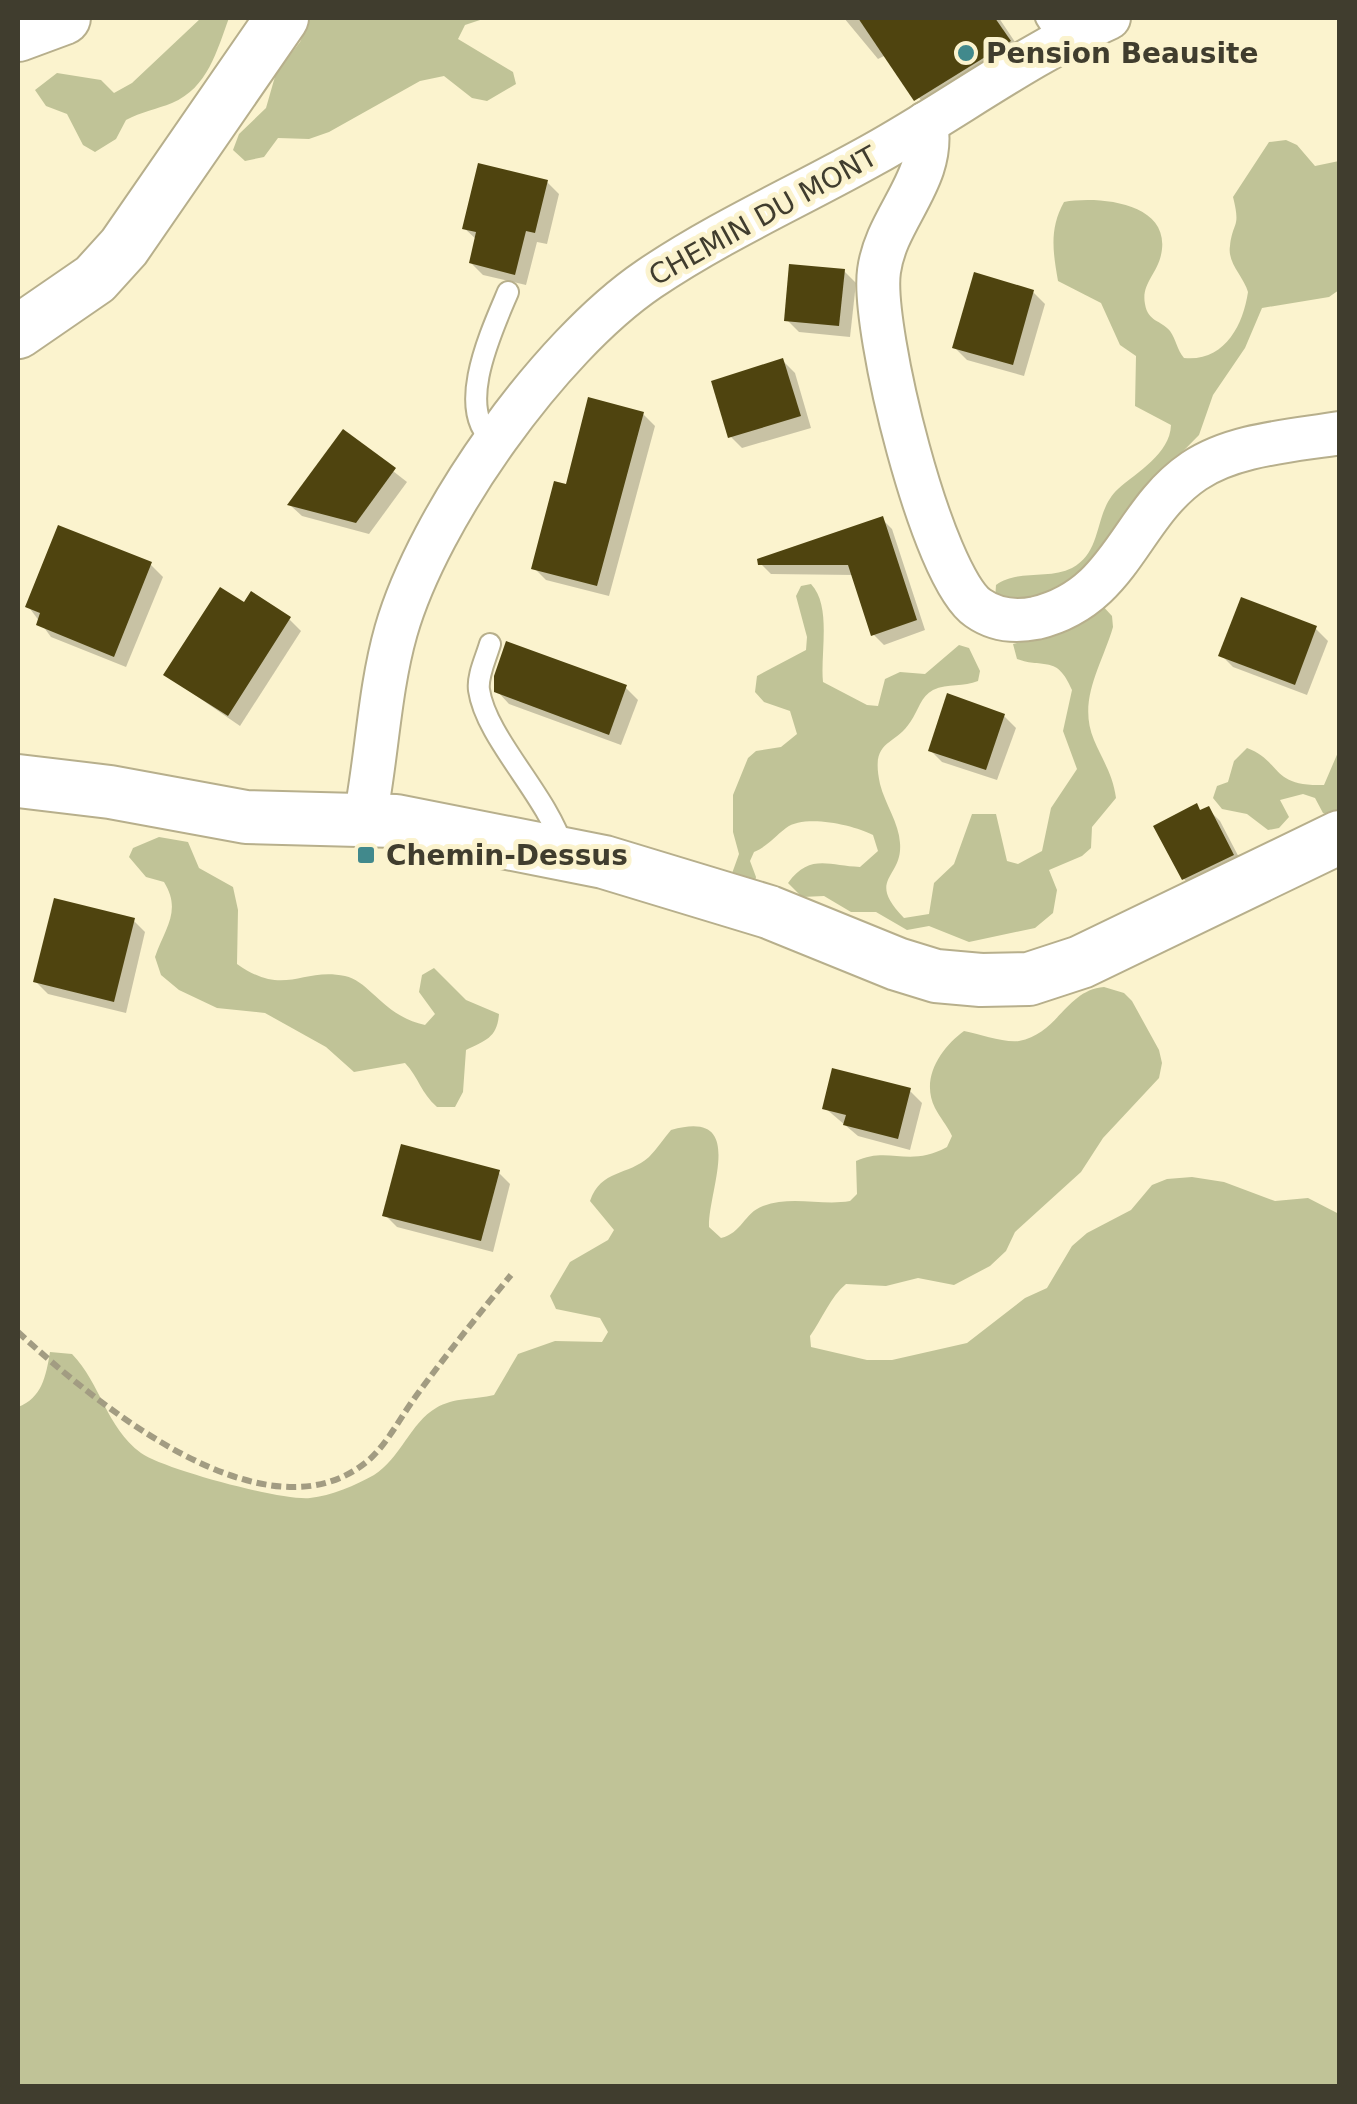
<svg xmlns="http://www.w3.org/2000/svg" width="1357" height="2104" font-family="'DejaVu Sans',sans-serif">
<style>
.green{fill:#c0c397}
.shadow{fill:#0003}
.building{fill:#4f440f}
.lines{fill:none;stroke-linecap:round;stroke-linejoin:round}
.service-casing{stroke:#b7af8c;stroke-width:24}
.minor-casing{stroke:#b7af8c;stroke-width:46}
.tertiary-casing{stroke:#b7af8c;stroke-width:56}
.path{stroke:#a29c82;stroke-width:6;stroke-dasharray:10 5;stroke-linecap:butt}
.service{stroke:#fff;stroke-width:20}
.minor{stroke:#fff;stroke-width:42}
.tertiary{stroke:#fff;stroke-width:52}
.poi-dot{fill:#41898c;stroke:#fbf3ce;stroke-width:4}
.labels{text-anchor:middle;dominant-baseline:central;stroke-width:10;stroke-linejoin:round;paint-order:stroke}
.poi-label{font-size:28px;font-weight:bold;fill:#403d2e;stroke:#fbf3ce;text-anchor:start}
.street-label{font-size:28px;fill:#403d2e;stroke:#fbf3ce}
</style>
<rect width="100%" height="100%" fill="#fbf3ce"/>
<!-- green -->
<g class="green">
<path d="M 201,18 L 229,18 C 217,50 208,88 172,103 C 157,109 141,112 126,120 L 116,139 L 95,152 L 83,145 L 67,114 L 46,106 L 35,90 L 57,73 L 101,80 L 114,93 L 132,83 Z"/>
<path d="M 302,18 L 486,18 L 465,25 L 458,39 L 513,72 L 516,84 L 487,101 L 472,98 L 444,76 L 420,81 L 329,132 L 309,139 L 278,138 L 264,157 L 245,161 L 233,150 L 239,134 L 266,108 L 276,73 L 300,42 L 308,24 Z"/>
<path d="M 1286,140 L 1297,145 L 1315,166 L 1339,161 L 1339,290 L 1329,297 L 1262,308 L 1245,348 L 1213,395 L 1199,435 L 1149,486 L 1100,603 L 1112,616 L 1113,627 C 1102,665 1077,700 1094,740 C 1103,761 1113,775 1116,798 L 1092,827 L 1091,848 L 1082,856 L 1049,870 L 1057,890 L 1053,913 L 1035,928 L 969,942 L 929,926 L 907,930 L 876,912 L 851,912 L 824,896 L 802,897 L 788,883 C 810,853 829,866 860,867 L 878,851 L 873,835 C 853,825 805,814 786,828 C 774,837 768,846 754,852 L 750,861 L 756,877 L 754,887 L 730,879 L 739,854 L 733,832 L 733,795 L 748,758 L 756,751 L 781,747 L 797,734 L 790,711 L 764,702 L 755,692 L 757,676 L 806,650 L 807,637 L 796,596 L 801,586 L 811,584 C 832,606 820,654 823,682 L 867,705 L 878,706 L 885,679 L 900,672 L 925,674 L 959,645 L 969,648 L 980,671 L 978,681 C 964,687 948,683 933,690 C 921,696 918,711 911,721 C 894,748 870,738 880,784 C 885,804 899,823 900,843 C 903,879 865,878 904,918 L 929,914 L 934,883 L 954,864 L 972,814 L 996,814 L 1007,861 L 1018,864 L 1042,851 L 1051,808 L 1077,769 L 1063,731 L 1072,690 C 1057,654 1044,669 1017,659 L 1013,644 L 1039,637 L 995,600 L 996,585 C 1017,569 1048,580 1072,568 C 1104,551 1093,512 1118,489 C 1137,472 1170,454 1171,425 L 1135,406 L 1136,356 L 1120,345 L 1101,303 L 1058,281 C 1053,252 1049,229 1064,202 C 1098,196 1173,202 1161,255 C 1157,274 1141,284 1145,304 C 1148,322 1161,320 1170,331 C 1176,339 1177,350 1184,358 C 1224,362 1243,326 1248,292 C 1244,277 1227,263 1230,246 C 1233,220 1241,229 1233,197 L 1269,142 Z"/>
<path d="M 1247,748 C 1282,761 1270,787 1324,785 L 1339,750 L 1339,820 L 1323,813 L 1315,798 L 1303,794 L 1280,800 L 1289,817 L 1279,828 L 1268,830 L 1247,814 L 1222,809 L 1213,798 L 1217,786 L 1228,782 L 1234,761 Z"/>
<path d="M 159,837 L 188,842 L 199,868 L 233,887 L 238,910 L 237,964 C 285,998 301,967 345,976 C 370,981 383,1016 425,1025 L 435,1014 L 419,992 L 422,975 L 434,968 L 466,1000 L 499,1014 C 497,1038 486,1040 466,1050 L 463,1092 L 455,1107 L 437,1107 C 421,1093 419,1078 405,1063 L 354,1072 L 326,1047 L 265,1013 L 217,1008 L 179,990 L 161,975 L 155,957 C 165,928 182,911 164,882 L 146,877 L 129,857 L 133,848 Z"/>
<path d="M 1104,987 L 1124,993 L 1132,1001 L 1159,1050 L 1162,1063 L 1159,1078 L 1103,1138 L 1081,1172 L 1015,1232 L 1006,1251 L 990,1266 L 954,1285 L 918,1278 L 886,1286 L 846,1284 C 831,1296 822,1319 810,1336 L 811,1347 L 867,1360 L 892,1360 L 967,1343 L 1025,1298 L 1047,1288 L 1072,1246 L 1087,1233 L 1131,1210 L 1152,1185 L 1167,1179 L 1192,1177 L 1224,1182 L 1275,1201 L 1308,1198 L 1339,1214 L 1339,2086 L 18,2086 L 18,1407 C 42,1398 46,1376 50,1352 L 72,1354 C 101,1384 106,1427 141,1453 C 163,1469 282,1501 310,1498 C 331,1496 356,1485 374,1475 C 400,1459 411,1422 436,1408 C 454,1397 475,1400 494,1395 L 518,1354 L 555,1341 L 602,1342 L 608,1332 L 600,1318 L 556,1309 L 550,1296 L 570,1262 L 608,1240 L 614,1230 L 590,1201 C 601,1169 628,1176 649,1157 C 657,1149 664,1138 671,1130 C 748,1108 708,1189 709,1227 L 721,1238 C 742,1233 744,1213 763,1206 C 792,1195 821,1206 850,1201 L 857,1194 L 856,1161 C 889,1146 909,1168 947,1147 L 952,1136 C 947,1125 940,1118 935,1108 C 920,1078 941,1048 964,1031 C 980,1034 1004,1043 1019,1041 C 1058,1034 1066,990 1104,987 Z"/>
</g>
<!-- shadow -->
<g class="shadow">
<path d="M 844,18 L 999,18 L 1027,60 L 934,117 L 886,55 L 878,59 Z"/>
<path d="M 547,182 L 559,194 L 547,244 L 537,242 L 526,285 L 483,275 L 471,263 L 477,240 L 464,228 Z"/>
<path d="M 844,271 L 856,283 L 850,337 L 799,332 L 787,320 Z"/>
<path d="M 1033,292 L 1045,304 L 1024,376 L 967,360 L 955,348 Z"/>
<path d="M 783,361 L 795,373 L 811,428 L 742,448 L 730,436 Z"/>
<path d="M 643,414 L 655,426 L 609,596 L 546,580 L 534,568 L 567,487 Z"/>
<path d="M 343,432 L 407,482 L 369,534 L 302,516 L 290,505 Z"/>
<path d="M 882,519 L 892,529 L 925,630 L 884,645 L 873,634 L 854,575 L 771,574 L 761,564 Z"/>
<path d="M 151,565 L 163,577 L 126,667 L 51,637 L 28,606 Z"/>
<path d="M 245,606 L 289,619 L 301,631 L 240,726 L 166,675 Z"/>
<path d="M 1316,629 L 1328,641 L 1307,695 L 1233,667 L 1221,655 Z"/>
<path d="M 626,688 L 638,700 L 621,745 L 509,704 L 497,691 Z"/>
<path d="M 1004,716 L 1016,728 L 997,780 L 942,762 L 930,750 Z"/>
<path d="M 1196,806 L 1202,812 L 1208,809 L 1220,821 L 1244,867 L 1196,891 L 1184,879 Z"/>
<path d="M 133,920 L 145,932 L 126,1013 L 48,994 L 36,982 Z"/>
<path d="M 910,1091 L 922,1103 L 910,1150 L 858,1136 L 825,1108 Z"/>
<path d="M 498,1172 L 510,1184 L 493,1252 L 397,1227 L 385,1215 Z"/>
</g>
<!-- building -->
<g class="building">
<path d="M 858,18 L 995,18 L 1011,41 L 914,101 Z"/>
<path d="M 478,163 L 548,180 L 535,233 L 526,231 L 515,275 L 469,263 L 476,232 L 462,229 Z"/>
<path d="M 789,264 L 845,269 L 839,326 L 784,321 Z"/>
<path d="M 974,272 L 1034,290 L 1013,365 L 952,348 Z"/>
<path d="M 783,358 L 801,416 L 728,438 L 711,381 Z"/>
<path d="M 588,397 L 644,412 L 597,586 L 531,569 L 554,481 L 566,484 Z"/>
<path d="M 343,429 L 396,468 L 356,523 L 287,505 Z"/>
<path d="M 883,516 L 917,620 L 871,636 L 848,565 L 758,565 L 757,559 Z"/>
<path d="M 58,525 L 152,562 L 114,657 L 36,625 L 40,613 L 25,607 Z"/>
<path d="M 220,587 L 244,602 L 251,591 L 291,617 L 228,716 L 163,675 Z"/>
<path d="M 1241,597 L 1317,626 L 1295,685 L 1218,656 Z"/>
<path d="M 506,641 L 627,685 L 609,735 L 494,692 L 494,676 Z"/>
<path d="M 947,693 L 1005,714 L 986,770 L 928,751 Z"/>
<path d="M 1197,803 L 1200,810 L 1209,806 L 1234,855 L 1182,880 L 1153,826 Z"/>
<path d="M 54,898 L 135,918 L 114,1002 L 33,982 Z"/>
<path d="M 832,1068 L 911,1088 L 898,1139 L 843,1125 L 846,1115 L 822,1109 Z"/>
<path d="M 401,1144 L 500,1170 L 481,1241 L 382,1216 Z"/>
</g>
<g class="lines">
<!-- service casing -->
<g class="service-casing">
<g id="service">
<path d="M 1046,18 L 1060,40"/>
<path d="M 495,442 C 453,412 492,330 508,292"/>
<path d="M 490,644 C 486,658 477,676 479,690 C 486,738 547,795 563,848"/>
</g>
</g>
<!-- minor casing -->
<g class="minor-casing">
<g id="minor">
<path d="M 926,123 C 937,179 886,217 879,271 C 871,328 932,577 978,608 C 995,620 1016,622 1036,618 C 1123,597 1129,515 1194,471 C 1234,444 1292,441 1340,433"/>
<path d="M 365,818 C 377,757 379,691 396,631 C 429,516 549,347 649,279 C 720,231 799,196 874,154 C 953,110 1026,55 1109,18"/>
</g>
</g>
<!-- tertiary casing -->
<g class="tertiary-casing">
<g id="tertiary">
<path d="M 18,35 L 64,18"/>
<path d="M 18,332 L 95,279 L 124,247 L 282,18"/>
<path d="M 18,781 L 110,792 L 246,817 L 396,821 L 604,862 L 769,912 L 897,964 L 936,976 L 981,980 L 1029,979 L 1081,962 L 1340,837"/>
</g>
</g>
<!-- path -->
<path class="path" d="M 18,1332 C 92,1400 269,1550 371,1458 C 388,1442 402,1415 416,1396 C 446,1355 478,1315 511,1275"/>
<!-- service -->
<use href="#service" class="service"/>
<!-- minor -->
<use href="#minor" class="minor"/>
<!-- tertiary -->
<use href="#tertiary" class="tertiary"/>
</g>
<!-- markers -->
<g class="poi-dot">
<circle cx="966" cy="53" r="10"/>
<rect x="356" y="845" width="20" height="20" rx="5"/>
</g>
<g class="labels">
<!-- poi labels -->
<g class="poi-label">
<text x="986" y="53">Pension Beausite</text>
<text x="386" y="855">Chemin-Dessus</text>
</g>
<!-- street labels -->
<g class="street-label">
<text transform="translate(763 216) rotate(-29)">CHEMIN DU MONT</text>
</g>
</g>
<!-- border -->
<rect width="1357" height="2104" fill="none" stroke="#403d2e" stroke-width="40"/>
</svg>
